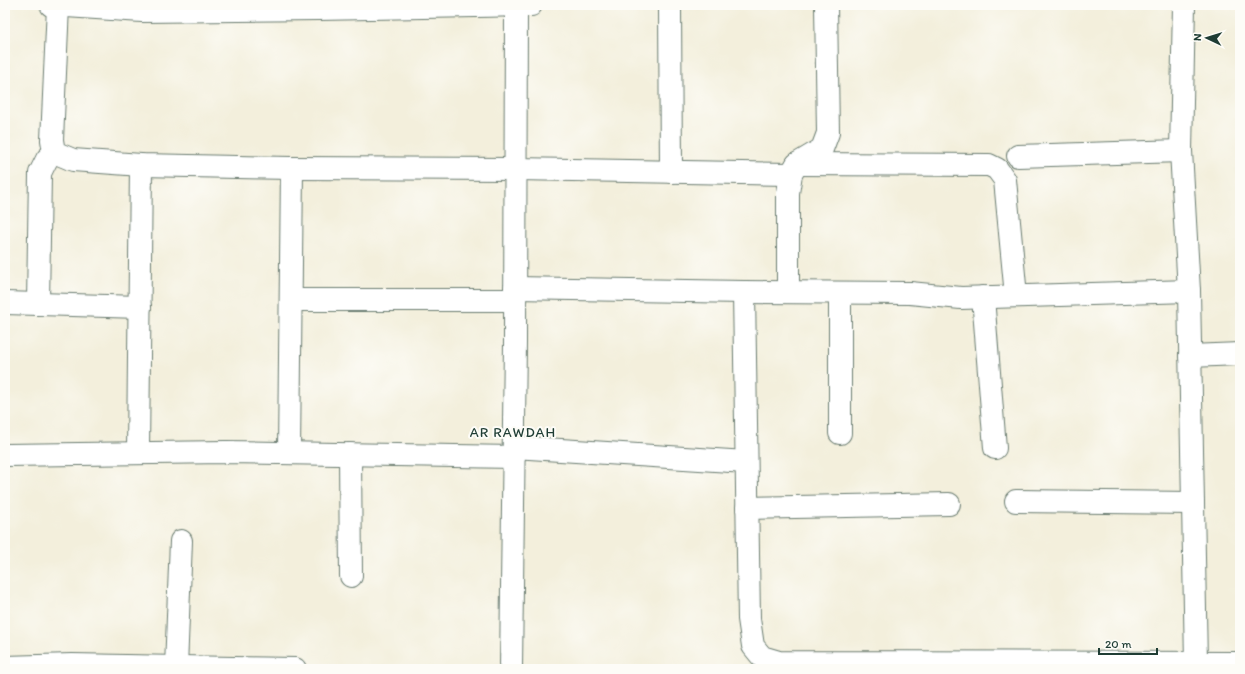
<svg xmlns="http://www.w3.org/2000/svg" width="1245" height="674" font-family="Itim,sans-serif">
<style>
.lines{fill:none;stroke-linecap:round;stroke-linejoin:round}
.minor-casing{stroke:#697b6f;stroke-width:24}
.major-casing{stroke:#697b6f;stroke-width:24}
.minor{stroke:#fff;stroke-width:22}
.major{stroke:#fff;stroke-width:22}
.labels{text-anchor:middle;dominant-baseline:central;stroke-width:4;stroke-linejoin:round;paint-order:stroke}
.neighbourhood-label{font-size:14px;letter-spacing:1px;fill:#1f3d34;stroke:#fdfcf7}
</style>
<rect width="100%" height="100%" fill="#fdfcf7"/>
<filter id="ink" filterUnits="userSpaceOnUse"><feTurbulence type="fractalNoise" baseFrequency=".025" numOctaves="2"/><feDisplacementMap in="SourceGraphic" scale="8" xChannelSelector="R" yChannelSelector="G"/><feConvolveMatrix kernelMatrix="1 2 1 2 8 2 1 2 1" color-interpolation-filters="sRGB"/></filter>
<filter id="wash" filterUnits="userSpaceOnUse"><feTurbulence type="fractalNoise" baseFrequency=".012" numOctaves="4" result="noise"/><feDisplacementMap in="SourceGraphic" scale="16" xChannelSelector="R" yChannelSelector="G"/><feGaussianBlur stdDeviation="0.9" result="paint"/><feColorMatrix in="noise" values="0 0 0 0 0 0 0 0 0 0 0 0 0 0 0 0 0 1.4 0 .05"/><feComposite in="paint" operator="in"/></filter>
<g filter="url(#wash)">
<rect width="100%" height="100%" fill="#f3efdc"/>
</g>
<g filter="url(#ink)">
<g class="lines">
<!-- minor casing -->
<g class="minor-casing">
<g id="minor">
<path d="M 670,5 L 671,172"/>
<path d="M 1184,5 L 1181,151 L 1189,291 L 1196,663"/>
<path d="M 58,6 L 52,140 L 54,152 L 73,160 L 141,165 L 292,168 L 516,169 L 791,174"/>
<path d="M 1018,156 L 1181,151"/>
<path d="M 797,164 L 989,165 L 997,169 L 1005,180 L 1016,296"/>
<path d="M 515,288 L 744,292 L 910,293 L 961,298 L 1189,291"/>
<path d="M 744,292 L 749,619 L 753,646 L 762,657 L 779,662 L 1240,663"/>
<path d="M 788,292 L 788,193 L 791,174 L 797,164 L 822,149 L 828,133 L 826,5"/>
<path d="M 983,297 L 995,448"/>
<path d="M 291,300 L 515,300"/>
<path d="M 5,303 L 140,307"/>
<path d="M 38,304 L 40,173 L 47,159 L 54,152"/>
<path d="M 1190,356 L 1240,354"/>
<path d="M 840,433 L 840,293"/>
<path d="M 514,447 L 746,462"/>
<path d="M 138,453 L 141,165"/>
<path d="M 289,453 L 292,168"/>
<path d="M 350,454 L 351,576"/>
<path d="M 5,455 L 226,452 L 514,457"/>
<path d="M 1016,501 L 1193,503"/>
<path d="M 747,508 L 949,504"/>
<path d="M 5,667 L 72,665 L 295,669"/>
<path d="M 176,667 L 181,541"/>
<path d="M 511,669 L 515,342 L 516,5"/>
</g>
</g>
<!-- major casing -->
<g class="major-casing">
<path id="major" d="M 51,5 L 142,11 L 318,9 L 531,5"/>
</g>
<!-- minor -->
<use href="#minor" class="minor"/>
<!-- major -->
<use href="#major" class="major"/>
</g>
</g>
<g class="labels">
<!-- neighbourhood labels -->
<g class="neighbourhood-label">
<text x="513" y="432">AR RAWDAH</text>
</g>
</g>
<!-- margin -->
<rect width="1245" height="674" fill="none" stroke="#fdfcf7" stroke-width="20"/>
<!-- north arrow -->
<g transform="translate(1207 38) rotate(274)" stroke="#fdfcf7" stroke-width="3" paint-order="stroke">
<path d="M0-3L7 15L0 10L-7 15Z" fill="#1f3d34"/>
<text y="-6" font-size="11" font-weight="bold" text-anchor="middle" fill="#1f3d34">N</text>
</g>
<!-- scale -->
<path d="M1099 648v6h58v-6" fill="none" stroke="#1f3d34" stroke-width="2"/>
<text x="1105" y="648" font-size="12" fill="#1f3d34" stroke="#fdfcf7" stroke-width="3" paint-order="stroke">20 m</text>
</svg>
